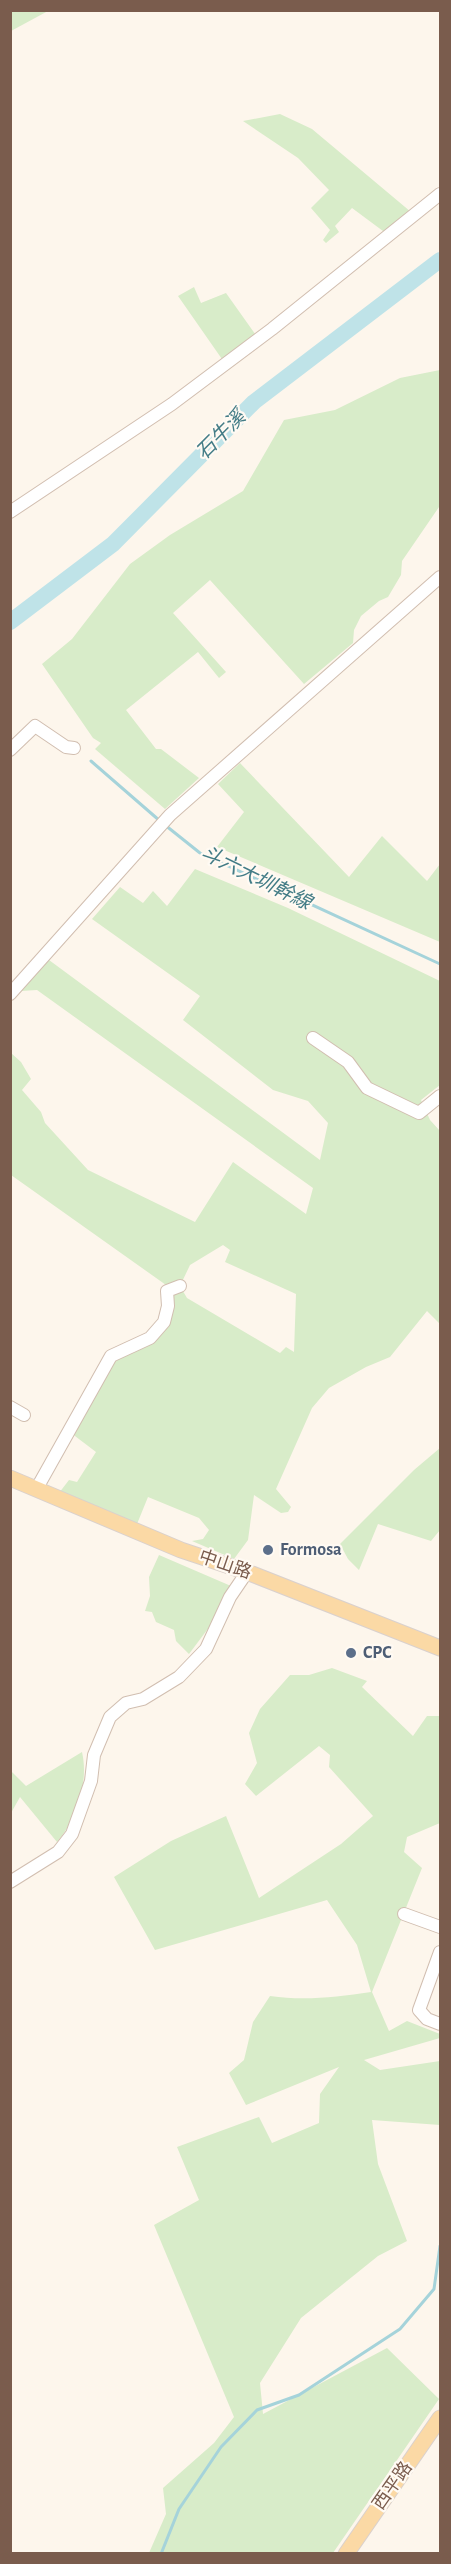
<svg xmlns="http://www.w3.org/2000/svg" width="451" height="2564" font-family="'Alegreya Sans','Noto Sans TC',sans-serif">
<style>
.green{fill:#d8ecc9;fill-rule:evenodd}
.lines{fill:none;stroke-linecap:round;stroke-linejoin:round}
.stream{stroke:#a5d3da;stroke-width:3}
.river{stroke:#bfe3e8;stroke-width:16}
.minor-casing{stroke:#d1beb0;stroke-width:14}
.major-casing{stroke:#dad1cd;stroke-width:17}
.minor{stroke:#fff;stroke-width:12}
.major{stroke:#fbd9a5;stroke-width:15}
.service-dot{fill:#5c6f8a;stroke:#fffaf3;stroke-width:2}
.labels{text-anchor:middle;dominant-baseline:central;stroke-width:4.5;stroke-linejoin:round;paint-order:stroke}
.service-label{font-size:18px;font-weight:bold;fill:#4e5e75;stroke:#fffaf3;text-anchor:start}
.street-label{font-size:18px;fill:#7a5c4d;stroke:#fffaf3}
.water-label{font-size:20px;font-style:italic;fill:#437c86;stroke:#fffaf3}
</style>
<rect width="100%" height="100%" fill="#fdf6ec"/>
<!-- green -->
<g class="green">
<path d="M 11,10 L 48,10 L 48,11 L 11,31 Z"/>
<path d="M 280,114 L 312,129 L 411,212 L 387,234 L 352,208 L 335,226 L 339,232 L 326,243 L 323,240 L 330,230 L 311,208 L 329,190 L 298,158 L 243,121 Z"/>
<path d="M 194,287 L 201,303 L 226,293 L 258,338 L 224,362 L 178,296 Z"/>
<path d="M 440,370 L 439,507 L 402,561 L 401,575 L 388,597 L 379,601 L 361,616 L 354,630 L 353,643 L 304,684 L 210,580 L 173,613 L 226,672 L 219,678 L 198,652 L 126,710 L 156,749 L 161,749 L 199,778 L 165,809 L 95,749 L 101,743 L 93,738 L 42,664 L 72,639 L 130,564 L 170,535 L 243,491 L 284,420 L 335,410 L 400,378 Z"/>
<path d="M 240,763 L 349,877 L 382,836 L 427,881 L 440,864 L 440,942 L 217,847 L 244,812 L 218,784 Z"/>
<path d="M 195,869 L 288,908 L 440,981 L 440,1085 L 421,1100 L 430,1120 L 440,1131 L 440,1324 L 427,1311 L 390,1357 L 366,1367 L 329,1388 L 312,1408 L 276,1489 L 291,1507 L 288,1512 L 281,1513 L 254,1495 L 248,1540 L 234,1559 L 192,1541 L 203,1539 L 209,1530 L 199,1518 L 148,1497 L 137,1524 L 59,1493 L 69,1480 L 77,1482 L 96,1452 L 71,1433 L 115,1360 L 152,1341 L 169,1324 L 175,1305 L 166,1285 L 11,1175 L 11,1053 L 21,1062 L 31,1079 L 22,1090 L 41,1112 L 45,1123 L 88,1170 L 195,1222 L 233,1162 L 306,1214 L 313,1188 L 37,990 L 21,991 L 49,960 L 320,1160 L 328,1123 L 308,1101 L 273,1090 L 183,1020 L 200,996 L 92,919 L 120,887 L 143,903 L 153,891 L 167,906 ZM 223,1245 L 230,1250 L 225,1262 L 296,1294 L 294,1352 L 286,1347 L 280,1353 L 187,1298 L 180,1286 L 190,1265 Z"/>
<path d="M 440,1448 L 440,1530 L 431,1541 L 378,1524 L 359,1570 L 348,1559 L 340,1544 L 414,1470 Z"/>
<path d="M 159,1555 L 231,1586 L 210,1626 L 189,1654 L 176,1641 L 174,1630 L 156,1622 L 152,1612 L 145,1611 L 150,1596 L 149,1577 Z"/>
<path d="M 332,1668 L 367,1681 L 362,1687 L 413,1736 L 427,1716 L 440,1716 L 440,1823 L 407,1837 L 404,1852 L 422,1868 L 372,1992 L 389,2031 L 407,2021 L 440,2034 L 440,2038 L 364,2060 L 380,2070 L 440,2061 L 440,2125 L 372,2120 L 378,2164 L 407,2241 L 378,2256 L 301,2318 L 260,2383 L 263,2414 L 387,2348 L 439,2399 L 333,2553 L 149,2553 L 166,2514 L 163,2488 L 214,2443 L 234,2417 L 154,2225 L 199,2200 L 177,2147 L 259,2117 L 272,2143 L 319,2123 L 320,2094 L 339,2067 L 246,2105 L 229,2073 L 244,2060 L 253,2022 L 270,1996 C 305,2001 336,1997 371,1992 L 357,1945 L 327,1900 L 155,1950 L 114,1877 L 171,1841 L 226,1816 L 259,1898 L 341,1844 L 373,1816 L 329,1767 L 330,1755 L 319,1746 L 256,1796 L 245,1784 L 257,1763 L 249,1733 L 260,1709 L 290,1675 L 309,1675 Z"/>
<path d="M 82,1752 C 89,1782 77,1819 57,1842 L 20,1797 L 11,1813 L 11,1771 L 26,1786 Z"/>
</g>
<g class="lines">
<!-- stream -->
<g class="stream">
<path d="M 91,761 L 160,821"/>
<path d="M 165,825 L 200,853 L 440,964"/>
<path d="M 161,2554 L 179,2509 L 221,2447 L 257,2410 L 299,2395 L 400,2329 L 434,2289 L 440,2246"/>
</g>
<!-- river -->
<path class="river" d="M 10,622 L 113,544 L 254,402 L 440,260"/>
<!-- minor casing -->
<g class="minor-casing">
<g id="minor">
<path d="M 10,512 L 172,404 L 272,329 L 440,194"/>
<path d="M 10,750 L 35,726 L 66,747 L 74,748"/>
<path d="M 10,994 L 170,815 L 440,577"/>
<path d="M 313,1038 L 348,1062 L 367,1088 L 419,1113 L 440,1096"/>
<path d="M 10,1407 L 24,1415"/>
<path d="M 37,1488 L 111,1356 L 150,1338 L 164,1322 L 168,1306 L 167,1291 L 180,1286"/>
<path d="M 10,1882 L 58,1852 L 72,1834 L 91,1781 L 94,1755 L 110,1717 L 126,1703 L 143,1699 L 179,1677 L 206,1649 L 230,1597 L 247,1572"/>
<path d="M 404,1914 L 440,1927"/>
<path d="M 440,1952 L 419,2010 L 427,2019 L 440,2024"/>
</g>
</g>
<!-- major casing -->
<g class="major-casing">
<g id="major">
<path d="M 10,1478 L 181,1550 L 247,1572 L 440,1648"/>
<path d="M 346,2554 L 440,2418"/>
</g>
</g>
<!-- minor -->
<use href="#minor" class="minor"/>
<!-- major -->
<use href="#major" class="major"/>
</g>
<!-- markers -->
<g class="service-dot">
<circle cx="268" cy="1550" r="6"/>
<circle cx="351" cy="1653" r="6"/>
</g>
<g class="labels">
<!-- service labels -->
<g class="service-label">
<text x="280" y="1550">Formosa</text>
<text x="363" y="1653">CPC</text>
</g>
<!-- street labels -->
<g class="street-label">
<text transform="translate(225 1565) rotate(19)">中山路</text>
<text transform="translate(393 2486) rotate(-55)">西平路</text>
</g>
<!-- water labels -->
<g class="water-label">
<text transform="translate(221 435) rotate(-45)">石牛溪</text>
<text transform="translate(256 878) rotate(26)">斗六大圳幹線</text>
</g>
</g>
<!-- border -->
<rect width="451" height="2564" fill="none" stroke="#7a5c4d" stroke-width="24"/>
</svg>
